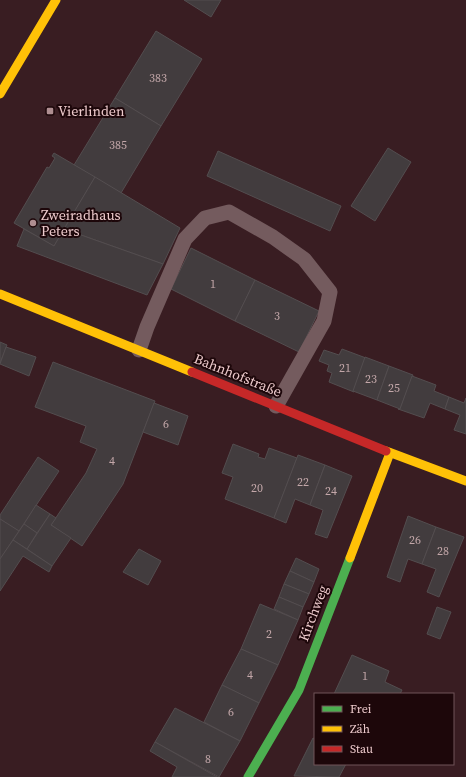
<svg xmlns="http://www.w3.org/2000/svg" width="466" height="777" font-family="'Source Serif 4',serif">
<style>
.building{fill:#423c3e;stroke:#534d4f}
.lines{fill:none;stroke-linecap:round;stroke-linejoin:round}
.lane{stroke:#745b5e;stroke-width:15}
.fast{stroke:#4caf50;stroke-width:9}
.slow{stroke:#ffc107;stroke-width:9}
.jam{stroke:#c62828;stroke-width:9}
.poi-dot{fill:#af8e91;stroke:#1d070a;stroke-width:1.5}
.labels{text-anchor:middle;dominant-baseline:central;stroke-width:4;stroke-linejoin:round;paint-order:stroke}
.number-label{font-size:12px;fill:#c3a7a9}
.poi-label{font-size:14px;fill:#eecbcd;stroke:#1d070a;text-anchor:start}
.street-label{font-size:14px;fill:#eecbcd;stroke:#1d070a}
</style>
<rect width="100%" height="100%" fill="#391d22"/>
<!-- building -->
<g class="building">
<path d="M 184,0 L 221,0 L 211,17 Z"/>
<path d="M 156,31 L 202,59 L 161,126 L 115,98 Z"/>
<path d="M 115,98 L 161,126 L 121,193 L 74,165 Z"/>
<path d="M 388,148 L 411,162 L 375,221 L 351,206 Z"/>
<path d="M 218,151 L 341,206 L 330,231 L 207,176 Z"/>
<path d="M 54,153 L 95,177 L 54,246 L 14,223 L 47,167 L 49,168 L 55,158 L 52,156 Z"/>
<path d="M 95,177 L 180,228 L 163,264 L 64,229 Z"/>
<path d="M 24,229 L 54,246 L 64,229 L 163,264 L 147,295 L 17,246 Z"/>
<path d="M 191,248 L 255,280 L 235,321 L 171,289 Z"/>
<path d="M 255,280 L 319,311 L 299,352 L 235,321 Z"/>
<path d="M 0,342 L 7,345 L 0,363 Z"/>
<path d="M 6,347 L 36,357 L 29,376 L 0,364 Z"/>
<path d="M 342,349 L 366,358 L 354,392 L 329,382 L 332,373 L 327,371 L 329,365 L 319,361 L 324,350 L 339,355 Z"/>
<path d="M 365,357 L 389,366 L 377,400 L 353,391 Z"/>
<path d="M 53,362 L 155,401 L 123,484 L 82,546 L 51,525 L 86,473 L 97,449 L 80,442 L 86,426 L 35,407 Z"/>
<path d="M 389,366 L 413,375 L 400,409 L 377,400 Z"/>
<path d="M 412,376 L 436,385 L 434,391 L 449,397 L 445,409 L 430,403 L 424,418 L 398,409 L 400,409 Z"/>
<path d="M 449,397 L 464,403 L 466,398 L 466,434 L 454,430 L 460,415 L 445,409 Z"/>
<path d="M 154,403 L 188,416 L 178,445 L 143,432 Z"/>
<path d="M 233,444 L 259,454 L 258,457 L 265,459 L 269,448 L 297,458 L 274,518 L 225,499 L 233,477 L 222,473 Z"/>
<path d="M 298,455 L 325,465 L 310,505 L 295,499 L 286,523 L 274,518 Z"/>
<path d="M 38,457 L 59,471 L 19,531 L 0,519 L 0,515 Z"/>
<path d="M 325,465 L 352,476 L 327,538 L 315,534 L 323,510 L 310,505 Z"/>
<path d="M 36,505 L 50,514 L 37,533 L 24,524 Z"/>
<path d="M 50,514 L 56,518 L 51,525 L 71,538 L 52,566 L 27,549 Z"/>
<path d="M 408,516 L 436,527 L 422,564 L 408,559 L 400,582 L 387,577 Z"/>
<path d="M 0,519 L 19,531 L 0,559 Z"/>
<path d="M 24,524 L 37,533 L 27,549 L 13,540 Z"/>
<path d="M 436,527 L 464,537 L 439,597 L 427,592 L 436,569 L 422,564 Z"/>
<path d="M 13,540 L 52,566 L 49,572 L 23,556 L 0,591 L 0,559 Z"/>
<path d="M 139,549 L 161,561 L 148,585 L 123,572 Z"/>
<path d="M 296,558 L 319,569 L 314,582 L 290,571 Z"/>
<path d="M 290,571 L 314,582 L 309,594 L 284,584 Z"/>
<path d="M 284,584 L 309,594 L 303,607 L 279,597 Z"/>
<path d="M 279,597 L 303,607 L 298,620 L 274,609 Z"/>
<path d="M 260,604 L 298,620 L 278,665 L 241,649 Z"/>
<path d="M 437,607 L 451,612 L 440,639 L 427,634 Z"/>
<path d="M 241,649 L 278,665 L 259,703 L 222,685 Z"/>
<path d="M 352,655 L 389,671 L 385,682 L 402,690 L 400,694 L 334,694 Z"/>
<path d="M 222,685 L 259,703 L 240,741 L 204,722 Z"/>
<path d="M 175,708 L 240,741 L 219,777 L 155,742 Z"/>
<path d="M 313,738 L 315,739 L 315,764 L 346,764 L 339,777 L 294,776 Z"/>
<path d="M 155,742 L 217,777 L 172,777 L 177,767 L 150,751 Z"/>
</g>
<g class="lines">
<!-- lane -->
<path class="lane" d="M 139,350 L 147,327 L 185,239 L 205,218 L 229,212 L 273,237 L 304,259 L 330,292 L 324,321 L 276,406"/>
<!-- fast -->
<path class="fast" d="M 248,777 L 299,690 L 350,558"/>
<!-- slow -->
<g class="slow">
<path d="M 0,94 L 56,0"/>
<path d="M 0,294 L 192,372"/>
<path d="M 386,451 L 466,481"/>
<path d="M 350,558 L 390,453"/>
</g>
<!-- jam -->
<path class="jam" d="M 192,372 L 386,451"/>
</g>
<!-- markers -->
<g class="poi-dot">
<rect x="46" y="107" width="8" height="8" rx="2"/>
<circle cx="33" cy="223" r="4"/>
</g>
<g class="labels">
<!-- number labels -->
<g class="number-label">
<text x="158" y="78">383</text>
<text x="118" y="145">385</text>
<text x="213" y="284">1</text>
<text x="277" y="316">3</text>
<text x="345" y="368">21</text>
<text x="371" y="379">23</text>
<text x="394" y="388">25</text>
<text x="166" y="424">6</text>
<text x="112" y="461">4</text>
<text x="303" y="482">22</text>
<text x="257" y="488">20</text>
<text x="331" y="491">24</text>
<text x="415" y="540">26</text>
<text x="443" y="551">28</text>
<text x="269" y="634">2</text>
<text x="250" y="675">4</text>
<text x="365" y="676">1</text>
<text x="231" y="712">6</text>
<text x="208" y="759">8</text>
</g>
<!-- poi labels -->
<g class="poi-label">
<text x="58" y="111">Vierlinden</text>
<text x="41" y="215">Zweiradhaus<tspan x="41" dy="16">Peters</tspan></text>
</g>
<!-- street labels -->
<g class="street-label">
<text transform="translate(238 375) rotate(22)">Bahnhofstraße</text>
<text transform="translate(313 613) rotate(-69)">Kirchweg</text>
</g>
</g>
<!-- legend -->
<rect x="314" y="693" width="140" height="72" fill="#1d070a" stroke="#715558"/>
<rect x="322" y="706" width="20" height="6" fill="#4caf50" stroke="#715558"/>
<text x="350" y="713" font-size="12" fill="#eecbcd">Frei</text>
<rect x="322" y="726" width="20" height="6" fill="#ffc107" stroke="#715558"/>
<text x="350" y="733" font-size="12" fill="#eecbcd">Zäh</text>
<rect x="322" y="746" width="20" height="6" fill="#c62828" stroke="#715558"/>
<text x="350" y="753" font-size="12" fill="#eecbcd">Stau</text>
</svg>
